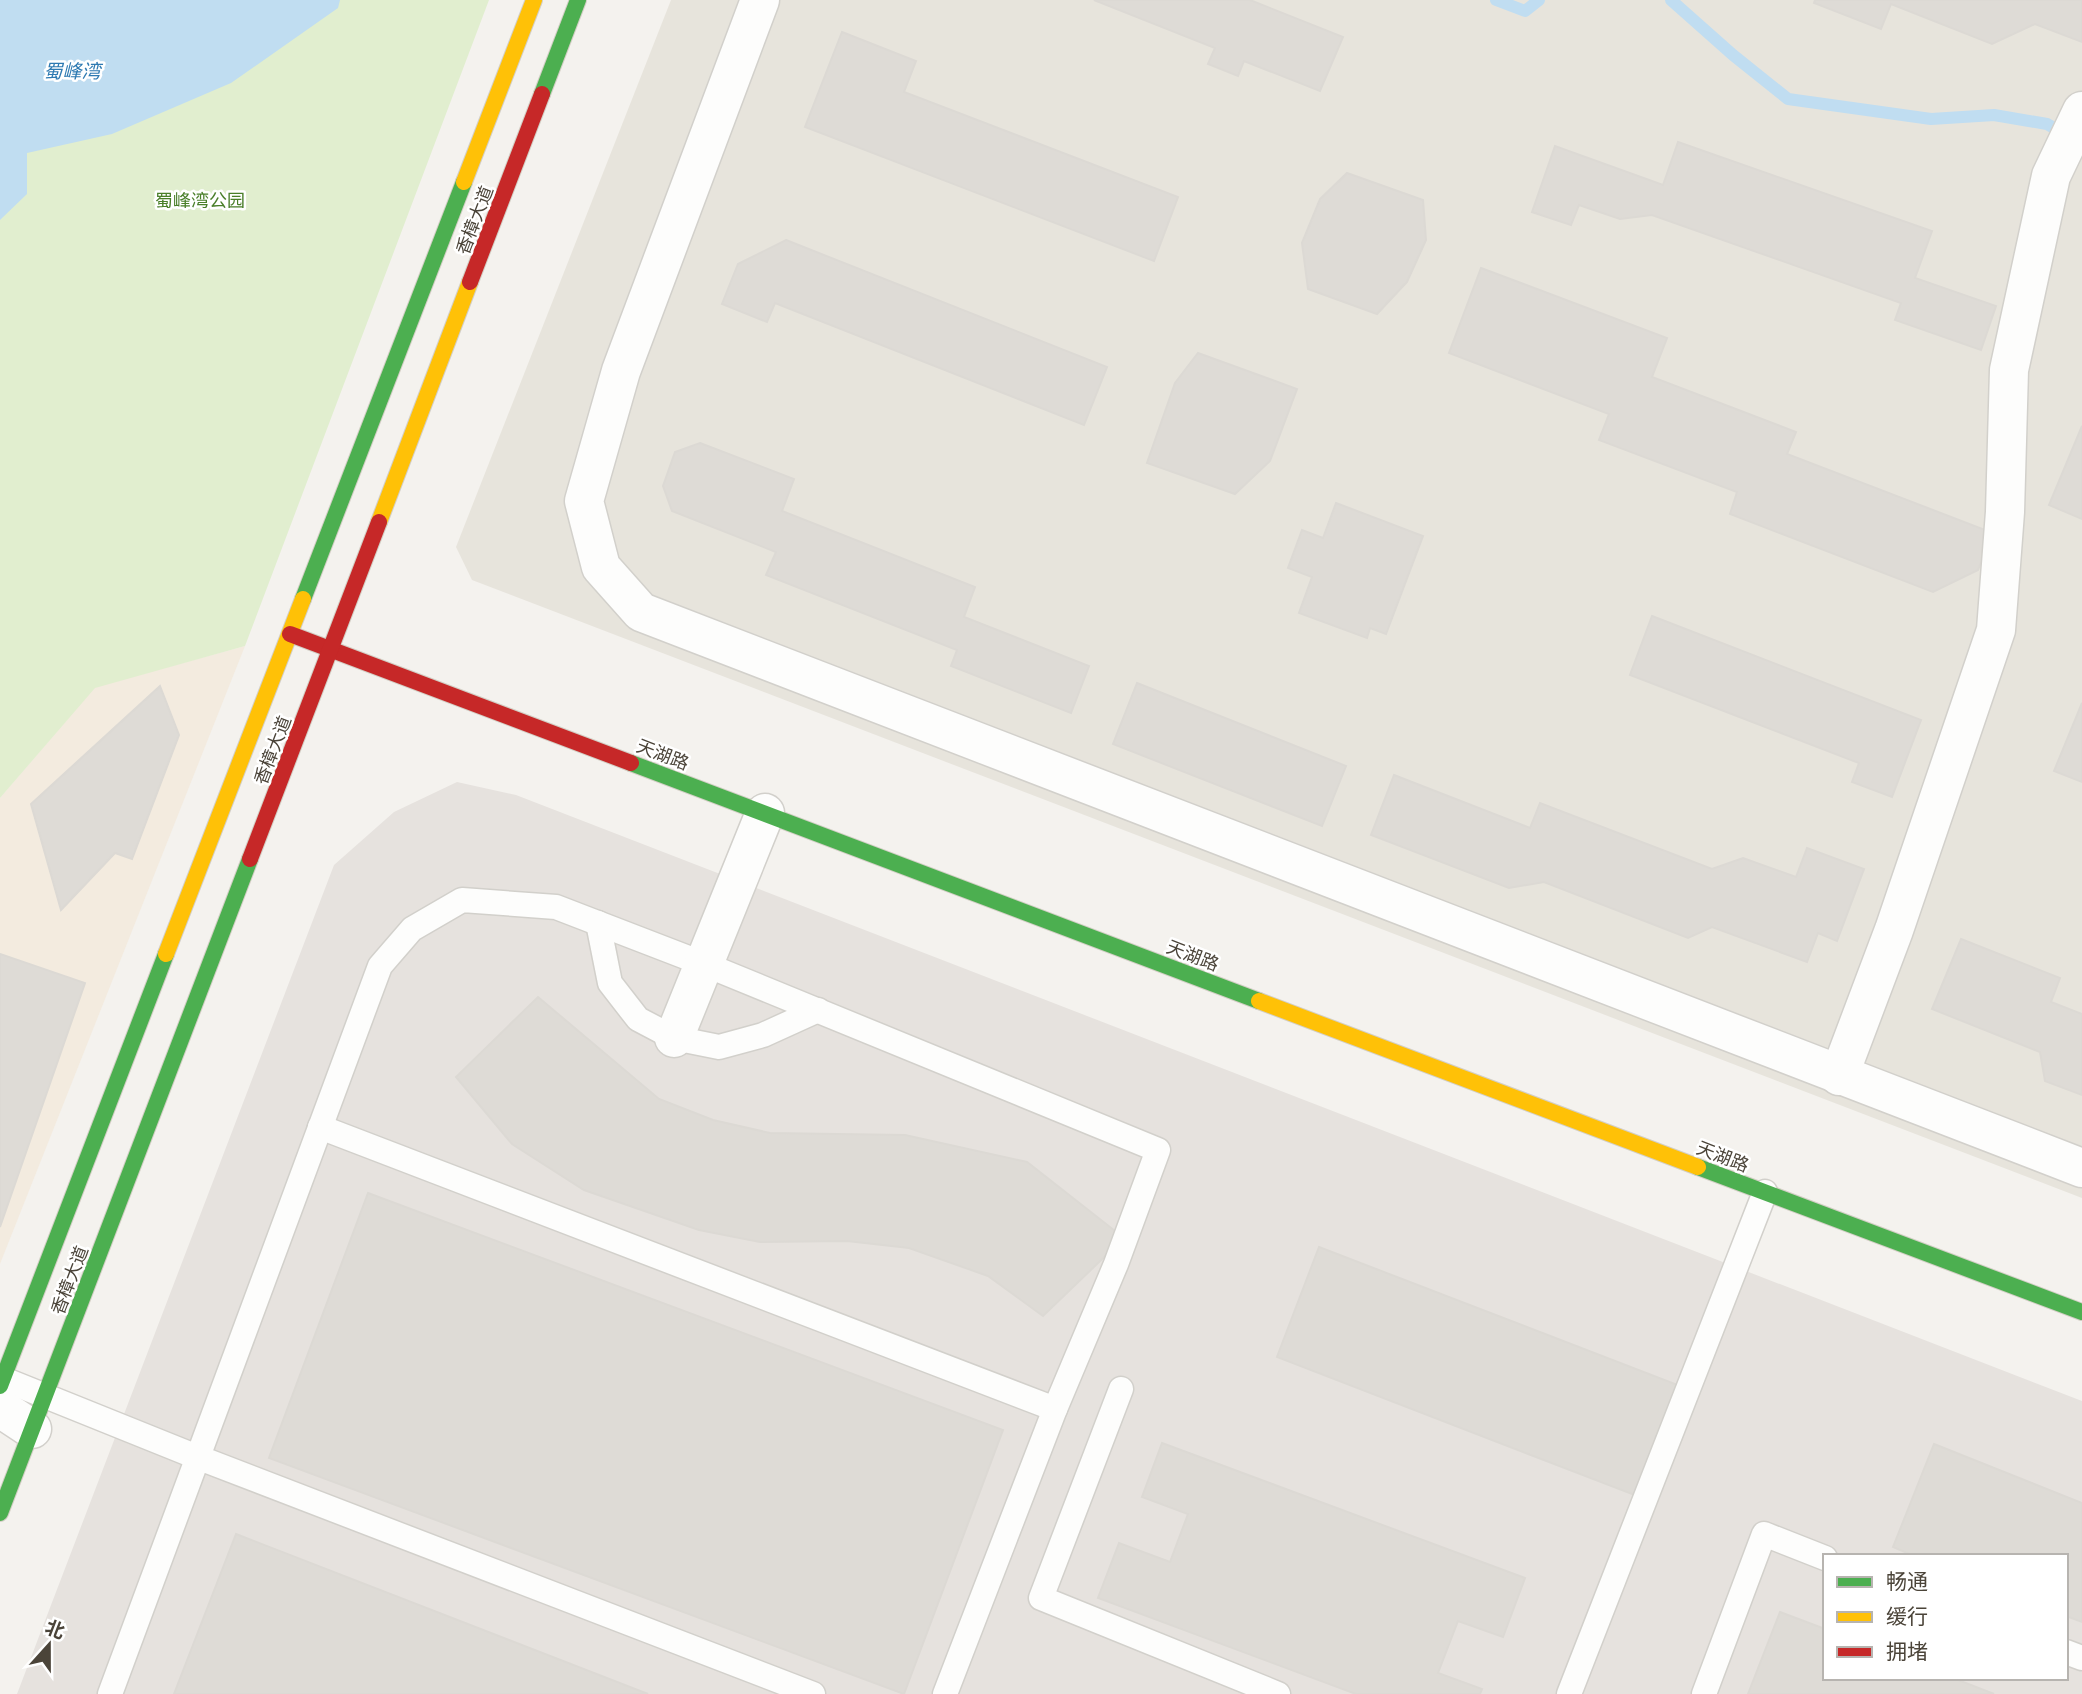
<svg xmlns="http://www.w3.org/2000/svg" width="2082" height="1694" font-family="Barlow,'Noto Sans SC',sans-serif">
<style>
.residential{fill:#e7e4dc}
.commercial{fill:#f3ebdf}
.industrial{fill:#e6e2de;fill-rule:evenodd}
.green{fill:#e1eecf}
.water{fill:#c0ddf1}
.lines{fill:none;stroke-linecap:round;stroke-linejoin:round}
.stream{stroke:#c0ddf1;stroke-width:12}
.building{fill:#dedbd6;stroke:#dcd9d4;stroke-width:2}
.lane-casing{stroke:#d2d0cb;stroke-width:27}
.street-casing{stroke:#d2d0cb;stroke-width:41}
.fast-casing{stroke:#d3cfc5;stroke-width:18}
.slow-casing{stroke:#d3cfc5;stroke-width:18}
.jam-casing{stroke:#d3cfc5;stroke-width:18}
.lane{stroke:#fdfdfc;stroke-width:24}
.street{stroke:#fdfdfc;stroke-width:38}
.fast{stroke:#4caf50;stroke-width:16}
.slow{stroke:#ffc107;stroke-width:16}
.jam{stroke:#c62828;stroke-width:16}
.labels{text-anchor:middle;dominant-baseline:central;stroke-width:5;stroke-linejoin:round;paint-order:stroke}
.park-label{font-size:18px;fill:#4a7f2a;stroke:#fff}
.street-label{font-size:18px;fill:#4b4439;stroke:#fff}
.water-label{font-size:19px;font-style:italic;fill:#2e7ab2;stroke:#fff}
</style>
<rect width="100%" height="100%" fill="#f4f2ee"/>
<!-- residential -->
<path class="residential" d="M 671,0 L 2082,0 L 2082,1198 L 472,580 L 456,547 Z"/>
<!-- commercial -->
<path class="commercial" d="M 245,646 L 0,1264 L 0,798 L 95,687 Z"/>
<!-- industrial -->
<path class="industrial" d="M 457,782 L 516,795 L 2082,1401 L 2082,1694 L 17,1694 L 334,865 L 394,812 ZM 1825,1556 L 2066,1556 L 2066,1678 L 1825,1678 Z"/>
<!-- green -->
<path class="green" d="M 0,0 L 489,0 L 245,646 L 95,688 L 0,798 Z"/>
<!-- water -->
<path class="water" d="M 0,0 L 340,0 L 338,8 L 231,83 L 112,134 L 27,153 L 27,194 L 0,220 Z"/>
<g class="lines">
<!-- stream -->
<g class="stream">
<path d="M 1496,0 L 1525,11 L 1539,0"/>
<path d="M 1671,0 L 1733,55 L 1788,99 L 1931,119 L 1994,115 L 2047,124 L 2066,135"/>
</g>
</g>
<!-- building -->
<g class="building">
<path d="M 1094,0 L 1250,0 L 1343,37 L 1320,91 L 1244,61 L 1238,76 L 1208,64 L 1215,48 Z"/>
<path d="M 1815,0 L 2082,0 L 2082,42 L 2035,24 L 1992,44 L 1891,4 L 1881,29 L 1814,3 Z"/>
<path d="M 842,32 L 916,61 L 904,92 L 1178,197 L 1154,261 L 805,127 Z"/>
<path d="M 1678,142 L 1932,231 L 1915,278 L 1996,306 L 1981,350 L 1895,320 L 1901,303 L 1652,215 L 1620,219 L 1579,205 L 1571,225 L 1532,212 L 1555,146 L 1663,185 Z"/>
<path d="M 1347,173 L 1423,200 L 1426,240 L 1407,282 L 1377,314 L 1308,289 L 1302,243 L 1320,199 Z"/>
<path d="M 786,240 L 1107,367 L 1084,425 L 775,303 L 767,322 L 722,304 L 738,264 Z"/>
<path d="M 1481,268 L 1667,338 L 1652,377 L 1796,432 L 1787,454 L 1993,533 L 1978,570 L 1933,592 L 1730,514 L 1737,492 L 1599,440 L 1609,414 L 1449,353 Z"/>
<path d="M 1198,353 L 1297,389 L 1270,461 L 1235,494 L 1147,463 L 1175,383 Z"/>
<path d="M 2082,426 L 2082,519 L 2049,505 Z"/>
<path d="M 700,443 L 794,479 L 782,511 L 975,587 L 964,617 L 1089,666 L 1071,713 L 951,666 L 957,650 L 766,575 L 776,552 L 672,511 L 663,486 L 675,452 Z"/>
<path d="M 1336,503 L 1423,536 L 1386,634 L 1370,628 L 1367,638 L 1299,613 L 1312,577 L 1288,568 L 1302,530 L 1323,538 Z"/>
<path d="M 1652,616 L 1921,720 L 1892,797 L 1852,782 L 1859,763 L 1630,675 Z"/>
<path d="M 1137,683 L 1346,766 L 1322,826 L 1113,744 Z"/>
<path d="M 160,686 L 179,735 L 132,859 L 115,853 L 61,910 L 31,804 Z"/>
<path d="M 2082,703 L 2082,782 L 2054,771 Z"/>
<path d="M 1394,775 L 1530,828 L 1540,803 L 1712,869 L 1743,858 L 1796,877 L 1807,848 L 1864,869 L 1837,941 L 1818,933 L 1807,962 L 1712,927 L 1688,938 L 1544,882 L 1509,888 L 1371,835 Z"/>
<path d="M 1961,939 L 2060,978 L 2051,1002 L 2082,1014 L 2082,1095 L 2045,1081 L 2040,1052 L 1932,1009 Z"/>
<path d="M 0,954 L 85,983 L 0,1227 Z"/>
<path d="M 538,997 L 659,1099 L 713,1120 L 770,1133 L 905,1135 L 1027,1162 L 1124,1238 L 1043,1316 L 988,1276 L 909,1248 L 847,1241 L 760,1242 L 699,1230 L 584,1190 L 512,1144 L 456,1077 Z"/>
<path d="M 368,1193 L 1003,1430 L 904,1694 L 269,1458 Z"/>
<path d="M 1319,1247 L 1688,1389 L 1645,1499 L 1277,1357 Z"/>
<path d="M 1162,1443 L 1525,1578 L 1503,1637 L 1458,1621 L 1438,1673 L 1482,1689 L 1480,1694 L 1356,1694 L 1098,1598 L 1119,1543 L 1170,1562 L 1188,1514 L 1142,1497 Z"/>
<path d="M 1934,1444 L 2082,1503 L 2082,1622 L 2066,1616 L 2066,1556 L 1914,1556 L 1893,1547 Z"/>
<path d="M 236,1534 L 648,1694 L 174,1694 Z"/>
<path d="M 1780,1612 L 1825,1629 L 1825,1678 L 1953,1678 L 1994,1694 L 1748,1694 Z"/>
</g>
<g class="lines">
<!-- lane casing -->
<g class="lane-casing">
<g id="lane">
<path d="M 598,923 L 610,983 L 638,1019 L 674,1038 L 719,1047 L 763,1035 L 818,1010"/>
<path d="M 320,1127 L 1055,1409"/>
<path d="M 3,1379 L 197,1457 L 813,1694"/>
<path d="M 1121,1389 L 1041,1598 L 1278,1694"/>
<path d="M 2066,1652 L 2082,1658"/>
<path d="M 110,1694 L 380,966 L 412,929 L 462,900 L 556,907 L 704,964 L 1158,1150 L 1116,1264 L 1055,1409 L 945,1694"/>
<path d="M 1569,1694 L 1765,1192"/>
<path d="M 1704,1694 L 1764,1534 L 1825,1558"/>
</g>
</g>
<!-- street casing -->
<g class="street-casing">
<g id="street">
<path d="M 760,0 L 621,371 L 584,501 L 601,567 L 641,612 L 2082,1168"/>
<path d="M 674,1038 L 765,813"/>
<path d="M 1839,1076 L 1894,930 L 1996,630 L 2005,512 L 2009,370 L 2051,176 L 2082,111"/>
<path d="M 0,1408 L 32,1429"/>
</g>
</g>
<!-- fast casing -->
<g class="fast-casing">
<g id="fast">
<path d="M 542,94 L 578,0"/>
<path d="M 303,599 L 464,182"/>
<path d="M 631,763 L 1259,1001"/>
<path d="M 1698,1167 L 2082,1312"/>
<path d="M 0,1386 L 166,954"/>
<path d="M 0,1513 L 250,859"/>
</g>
</g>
<!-- slow casing -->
<g class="slow-casing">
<g id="slow">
<path d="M 464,182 L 534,0"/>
<path d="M 379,522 L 470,282"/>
<path d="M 166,954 L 303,599"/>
<path d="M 1259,1001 L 1698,1167"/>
</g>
</g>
<!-- jam casing -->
<g class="jam-casing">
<g id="jam">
<path d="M 470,282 L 542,94"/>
<path d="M 290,634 L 631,763"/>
<path d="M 250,859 L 379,522"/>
</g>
</g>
<!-- lane -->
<use href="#lane" class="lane"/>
<!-- street -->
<use href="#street" class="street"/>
<!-- fast -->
<use href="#fast" class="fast"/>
<!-- slow -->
<use href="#slow" class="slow"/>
<!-- jam -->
<use href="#jam" class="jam"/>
</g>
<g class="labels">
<!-- park labels -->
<g class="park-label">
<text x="200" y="200">蜀峰湾公园</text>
</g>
<!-- street labels -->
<g class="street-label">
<text transform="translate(474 220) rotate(-69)">香樟大道</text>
<text transform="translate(272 750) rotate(-69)">香樟大道</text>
<text transform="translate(663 754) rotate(21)">天湖路</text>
<text transform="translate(1193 955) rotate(21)">天湖路</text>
<text transform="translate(1723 1156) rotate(21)">天湖路</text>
<text transform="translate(69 1280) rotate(-69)">香樟大道</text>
</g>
<!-- water labels -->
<g class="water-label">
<text x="72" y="70">蜀峰湾</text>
</g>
</g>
<!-- legend -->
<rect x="1823" y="1554" width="245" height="126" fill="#ffffff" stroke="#b7b4b0" stroke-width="2"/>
<rect x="1837" y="1577" width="35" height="10" fill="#4caf50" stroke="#b7b4b0" stroke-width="2"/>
<text x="1886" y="1589" font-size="21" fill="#4b4439">畅通</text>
<rect x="1837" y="1612" width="35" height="10" fill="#ffc107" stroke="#b7b4b0" stroke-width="2"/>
<text x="1886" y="1624" font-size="21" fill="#4b4439">缓行</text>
<rect x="1837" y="1647" width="35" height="10" fill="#c62828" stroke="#b7b4b0" stroke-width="2"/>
<text x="1886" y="1659" font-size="21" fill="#4b4439">拥堵</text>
<!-- north arrow -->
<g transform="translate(49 1645) rotate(21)" stroke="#ffffff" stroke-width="5" paint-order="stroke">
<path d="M0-5L12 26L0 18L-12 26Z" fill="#4b4439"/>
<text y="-10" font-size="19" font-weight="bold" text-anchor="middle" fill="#4b4439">北</text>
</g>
</svg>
